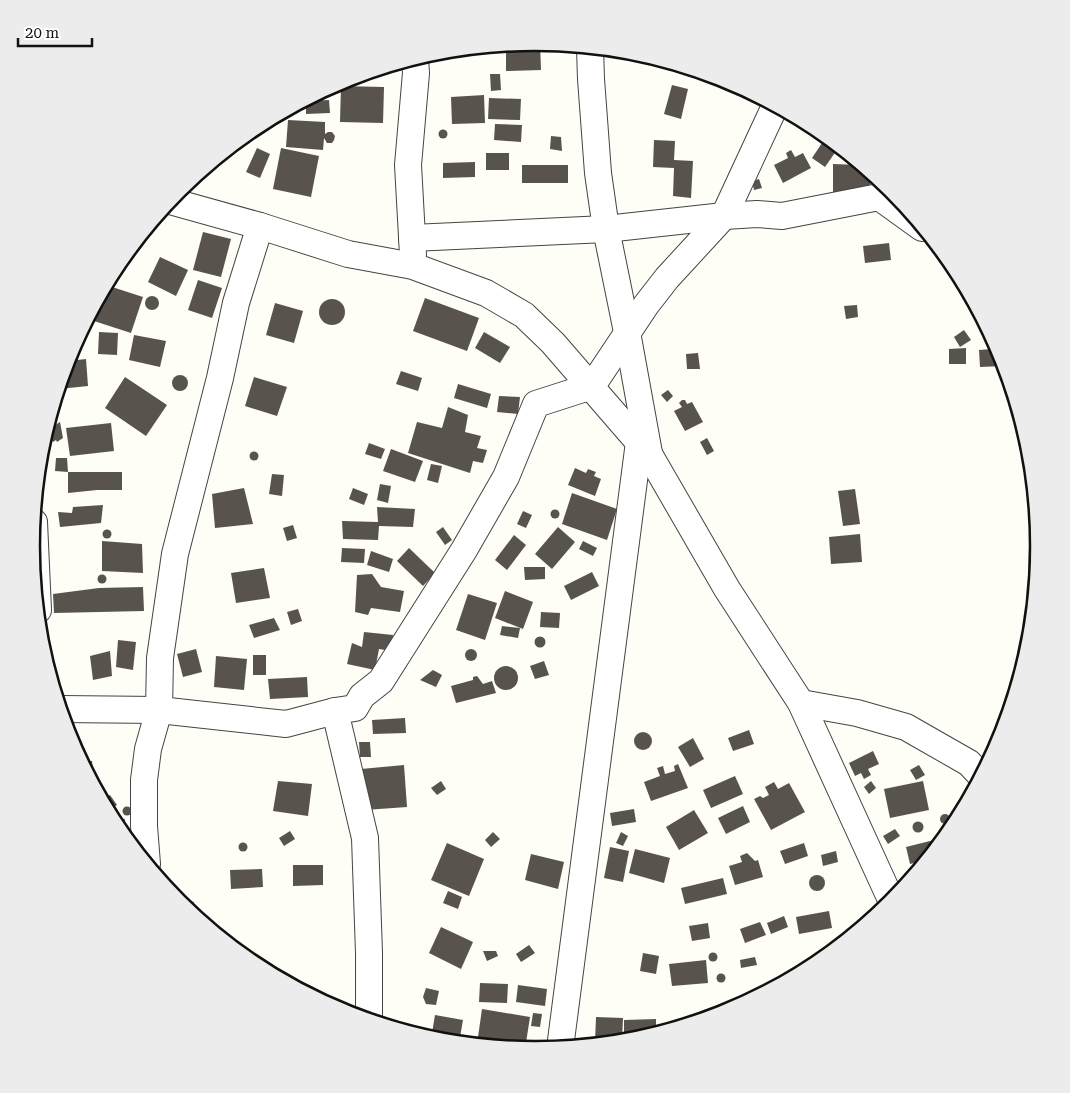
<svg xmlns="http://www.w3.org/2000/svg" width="1070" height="1093" font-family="'Roboto Serif',serif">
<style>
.building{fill:#59534e}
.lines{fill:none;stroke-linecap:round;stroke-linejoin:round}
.street-casing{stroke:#444;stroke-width:28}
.street{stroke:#fff;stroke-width:26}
.rim{fill:none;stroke:#111;stroke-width:2.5}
</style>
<rect width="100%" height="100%" fill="#fefdf6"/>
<!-- building -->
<g class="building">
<path d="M 529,43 L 540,43 L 541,70 L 506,71 L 506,46 Z"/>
<path d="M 490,74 L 500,74 L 501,90 L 491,91 Z"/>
<path d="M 339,83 L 341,86 L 324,95 L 322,92 Z"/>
<path d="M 672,85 L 688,89 L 681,119 L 664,114 Z"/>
<path d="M 341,86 L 384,87 L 383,123 L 340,122 Z"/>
<path d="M 484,95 L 485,123 L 452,124 L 451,97 Z"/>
<path d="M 489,98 L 521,99 L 520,120 L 488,119 Z"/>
<path d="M 329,100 L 330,113 L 306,114 L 306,101 Z"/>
<path d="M 288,120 L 325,122 L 325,134 L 328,132 L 332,132 L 335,136 L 334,140 L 332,143 L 327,143 L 324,138 L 323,150 L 286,147 Z"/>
<path d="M 495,124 L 522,125 L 521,142 L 494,140 Z"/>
<circle cx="443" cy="134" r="4.5"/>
<path d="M 551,136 L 561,137 L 562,151 L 550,149 Z"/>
<path d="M 826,137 L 839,147 L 825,167 L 812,158 Z"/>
<path d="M 654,140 L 675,141 L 674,160 L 693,161 L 691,198 L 673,196 L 674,168 L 653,167 Z"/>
<path d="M 257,148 L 270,154 L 260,178 L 246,172 Z"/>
<path d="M 281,148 L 319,156 L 311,197 L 273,189 Z"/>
<path d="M 791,150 L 795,157 L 803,153 L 811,168 L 783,183 L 774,165 L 788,158 L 786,153 Z"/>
<rect x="486" y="153" width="23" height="17"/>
<path d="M 475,162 L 475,177 L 443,178 L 443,163 Z"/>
<path d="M 833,164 L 861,165 L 870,173 L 870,194 L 833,193 Z"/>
<rect x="522" y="165" width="46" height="18"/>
<path d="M 759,179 L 762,188 L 754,190 L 752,181 Z"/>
<path d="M 203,232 L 231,239 L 221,277 L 193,270 Z"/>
<path d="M 889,243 L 891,260 L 865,263 L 863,246 Z"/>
<path d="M 160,257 L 188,270 L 176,296 L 148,282 Z"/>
<path d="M 198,280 L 222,288 L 212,318 L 188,310 Z"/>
<path d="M 106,285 L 143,297 L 131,333 L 94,321 Z"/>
<circle cx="152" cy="303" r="7"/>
<path d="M 425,298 L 479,318 L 467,351 L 413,331 Z"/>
<circle cx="332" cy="312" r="13"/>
<path d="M 275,303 L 303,311 L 294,343 L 266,335 Z"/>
<path d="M 857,305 L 858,317 L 846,319 L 844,306 Z"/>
<path d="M 964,330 L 971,340 L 960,347 L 954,337 Z"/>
<path d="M 99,332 L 118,333 L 117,355 L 98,354 Z"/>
<path d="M 484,332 L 510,347 L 500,363 L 475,348 Z"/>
<path d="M 134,335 L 166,341 L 160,367 L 129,360 Z"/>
<path d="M 966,348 L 966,364 L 949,364 L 949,349 Z"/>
<path d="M 992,349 L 993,355 L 1001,355 L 1004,366 L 980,367 L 979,350 Z"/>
<path d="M 698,353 L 700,369 L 687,369 L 686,354 Z"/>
<path d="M 86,359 L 88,386 L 59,389 L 68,361 Z"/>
<path d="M 401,371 L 422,378 L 418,391 L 396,384 Z"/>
<circle cx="180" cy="383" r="8"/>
<path d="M 125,377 L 167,405 L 146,436 L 105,408 Z"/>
<path d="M 254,377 L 287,387 L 277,416 L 245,406 Z"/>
<path d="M 458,384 L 491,394 L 487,408 L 454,398 Z"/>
<path d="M 668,390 L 673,396 L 667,402 L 661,395 Z"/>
<path d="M 499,396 L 520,397 L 518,414 L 497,412 Z"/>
<path d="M 682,400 L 685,400 L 687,404 L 692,402 L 703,422 L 685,431 L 674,411 L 682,407 L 679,403 Z"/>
<path d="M 448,407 L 468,415 L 465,432 L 481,436 L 477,448 L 487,450 L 483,463 L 473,461 L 470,473 L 408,453 L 417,422 L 442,428 Z"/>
<path d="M 60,422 L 63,438 L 57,442 L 56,440 L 53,442 L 49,435 L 51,434 L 49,429 Z"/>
<path d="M 111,423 L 114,451 L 70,456 L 66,428 Z"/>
<path d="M 707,438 L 714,451 L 707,455 L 700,442 Z"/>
<path d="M 369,443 L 385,449 L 381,459 L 365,454 Z"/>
<path d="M 391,449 L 423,461 L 415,482 L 383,471 Z"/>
<circle cx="254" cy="456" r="4.5"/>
<path d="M 56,458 L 67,458 L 68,472 L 55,471 Z"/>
<path d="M 431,464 L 442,466 L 438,483 L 427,480 Z"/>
<path d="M 575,468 L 586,473 L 588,469 L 596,472 L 594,476 L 601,479 L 595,496 L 568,485 Z"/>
<path d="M 68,472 L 122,472 L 122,490 L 97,490 L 68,493 Z"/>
<path d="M 272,474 L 284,475 L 282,496 L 269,494 Z"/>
<path d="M 1032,476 L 1037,526 L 1035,526 L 1028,477 Z"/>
<path d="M 380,484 L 391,486 L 388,503 L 377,500 Z"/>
<path d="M 244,488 L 253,524 L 215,528 L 212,494 Z"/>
<path d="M 353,488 L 368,494 L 364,505 L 349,499 Z"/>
<path d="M 855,489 L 860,524 L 843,526 L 838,491 Z"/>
<path d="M 572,493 L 617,509 L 607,540 L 562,524 Z"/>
<path d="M 103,505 L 101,523 L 60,527 L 58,512 L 72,513 L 73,507 Z"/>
<path d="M 377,507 L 415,509 L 413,527 L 379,526 L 378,540 L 343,539 L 342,521 L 378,522 Z"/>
<circle cx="555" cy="514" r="4.5"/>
<path d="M 523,511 L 532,515 L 526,528 L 517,524 Z"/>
<path d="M 293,525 L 297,538 L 287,541 L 283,528 Z"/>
<path d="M 443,527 L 452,540 L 445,545 L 436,532 Z"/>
<path d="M 558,527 L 575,542 L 552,569 L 535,554 Z"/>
<circle cx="107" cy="534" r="4.5"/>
<path d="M 860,534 L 862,562 L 831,564 L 829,537 Z"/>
<path d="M 514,535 L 526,545 L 507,570 L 495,560 Z"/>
<path d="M 102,541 L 142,544 L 143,573 L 102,571 Z"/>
<path d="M 583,541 L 597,548 L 593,556 L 579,549 Z"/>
<path d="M 342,548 L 365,549 L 364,563 L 341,562 Z"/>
<path d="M 409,548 L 435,573 L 423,586 L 397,561 Z"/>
<path d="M 371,551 L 393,559 L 389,572 L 367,565 Z"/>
<path d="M 524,567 L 545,567 L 545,579 L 525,580 Z"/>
<path d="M 264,568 L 270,598 L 236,603 L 231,573 Z"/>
<path d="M 592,572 L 599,586 L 571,600 L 564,586 Z"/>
<path d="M 372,574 L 381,587 L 404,591 L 400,612 L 371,608 L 368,615 L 355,612 L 357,575 Z"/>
<circle cx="102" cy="579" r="4.5"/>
<path d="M 143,587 L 144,611 L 54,613 L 53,594 L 99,588 Z"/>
<path d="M 505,591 L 533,602 L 523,629 L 495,618 Z"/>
<path d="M 468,594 L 497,603 L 485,640 L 456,630 Z"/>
<path d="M 298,609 L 302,621 L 291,625 L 287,612 Z"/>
<path d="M 541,612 L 560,613 L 559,628 L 540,627 Z"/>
<path d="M 274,618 L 280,630 L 254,638 L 249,625 Z"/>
<path d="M 502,626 L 520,628 L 518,638 L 500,635 Z"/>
<path d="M 364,632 L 393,635 L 391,651 L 379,649 L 375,670 L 347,664 L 352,643 L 362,647 Z"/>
<circle cx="540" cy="642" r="5.5"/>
<path d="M 118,640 L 136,642 L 133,670 L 116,667 Z"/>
<circle cx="471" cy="655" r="6"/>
<path d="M 196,649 L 202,672 L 183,677 L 177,654 Z"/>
<path d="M 110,651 L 112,676 L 93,680 L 90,656 Z"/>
<rect x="253" y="655" width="13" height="20"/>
<path d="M 216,656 L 247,659 L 244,690 L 214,687 Z"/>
<path d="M 544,661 L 549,675 L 535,679 L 530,666 Z"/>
<circle cx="506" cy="678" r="12"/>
<path d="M 433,670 L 442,675 L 436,687 L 420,680 Z"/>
<path d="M 477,676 L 483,684 L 492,681 L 496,693 L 456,703 L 451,686 L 473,680 L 473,677 Z"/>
<path d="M 307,677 L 308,697 L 270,699 L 268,679 Z"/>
<path d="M 405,718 L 406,733 L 373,734 L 372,720 Z"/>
<path d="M 749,730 L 754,744 L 733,751 L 728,738 Z"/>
<circle cx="643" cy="741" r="9"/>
<path d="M 693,738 L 704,759 L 690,767 L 678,747 Z"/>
<path d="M 359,742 L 370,742 L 371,757 L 360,757 Z"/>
<path d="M 873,751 L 879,764 L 868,769 L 871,775 L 864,779 L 861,773 L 855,776 L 849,763 Z"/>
<path d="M 81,761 L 92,761 L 95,786 Z"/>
<path d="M 678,764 L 688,788 L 651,801 L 644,782 L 660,776 L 657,768 L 663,766 L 665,774 L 675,771 L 674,766 Z"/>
<path d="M 404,765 L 407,807 L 365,810 L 361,769 Z"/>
<path d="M 919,765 L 925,775 L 916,780 L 910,770 Z"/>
<path d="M 735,776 L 743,794 L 711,808 L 703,790 Z"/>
<path d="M 278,781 L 312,784 L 308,816 L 273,811 Z"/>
<path d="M 441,781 L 446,789 L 437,795 L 431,788 Z"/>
<path d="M 871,781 L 876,788 L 869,794 L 864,787 Z"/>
<path d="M 923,781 L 929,810 L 890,818 L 884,789 Z"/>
<path d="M 774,782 L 778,789 L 789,783 L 805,812 L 771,830 L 754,799 L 760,796 L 763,798 L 769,795 L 765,787 Z"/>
<path d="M 110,795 L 117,805 L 108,811 L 102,800 Z"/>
<path d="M 743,806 L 750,822 L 726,834 L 718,818 Z"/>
<circle cx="127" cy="811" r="4.5"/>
<path d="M 634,809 L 636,822 L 612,826 L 610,813 Z"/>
<path d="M 694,810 L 708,833 L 679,850 L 666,827 Z"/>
<circle cx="945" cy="819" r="5"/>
<path d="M 125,819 L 123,835 L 113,821 Z"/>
<circle cx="918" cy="827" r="5.5"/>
<path d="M 895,829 L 900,836 L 888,844 L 883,836 Z"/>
<path d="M 290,831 L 295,839 L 284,846 L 279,838 Z"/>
<path d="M 493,832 L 500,839 L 491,847 L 485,840 Z"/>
<path d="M 621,832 L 628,836 L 623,846 L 616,843 Z"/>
<path d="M 934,840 L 936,848 L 926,860 L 910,864 L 906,847 Z"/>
<circle cx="243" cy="847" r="4.5"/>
<path d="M 447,843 L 484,859 L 469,896 L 431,880 Z"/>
<path d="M 804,843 L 808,856 L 785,864 L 780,851 Z"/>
<path d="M 610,847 L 629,851 L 623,882 L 604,878 Z"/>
<path d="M 635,849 L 670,858 L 664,883 L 629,873 Z"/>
<path d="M 836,851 L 838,862 L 823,866 L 821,855 Z"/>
<path d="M 747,853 L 755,861 L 758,860 L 763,877 L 735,885 L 729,866 L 742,862 L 740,856 Z"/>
<path d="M 531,854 L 564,862 L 558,889 L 525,880 Z"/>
<path d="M 293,865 L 323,865 L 323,885 L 293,886 Z"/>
<path d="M 921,865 L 921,866 L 908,882 L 905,877 Z"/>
<path d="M 262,869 L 263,887 L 231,889 L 230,870 Z"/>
<circle cx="817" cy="883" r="8"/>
<path d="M 723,878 L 727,894 L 685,904 L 681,888 Z"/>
<path d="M 448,891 L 462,897 L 458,909 L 443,903 Z"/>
<path d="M 178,899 L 194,902 L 190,912 L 179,902 L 177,900 Z"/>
<path d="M 829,911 L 832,928 L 799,934 L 796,917 Z"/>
<path d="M 784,916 L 788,927 L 771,934 L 767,923 Z"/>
<path d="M 760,922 L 766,935 L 745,943 L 740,929 Z"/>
<path d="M 708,923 L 710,938 L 692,941 L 689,926 Z"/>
<path d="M 441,927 L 473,942 L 461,969 L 429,953 Z"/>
<path d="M 529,945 L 535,953 L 521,962 L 516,954 Z"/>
<path d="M 483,951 L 496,951 L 498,956 L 487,961 Z"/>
<circle cx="713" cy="957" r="4.5"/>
<path d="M 643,953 L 659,956 L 656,974 L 640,971 Z"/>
<path d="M 755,957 L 757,965 L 741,968 L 740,960 Z"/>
<path d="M 706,960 L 708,983 L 672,986 L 669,964 Z"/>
<circle cx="721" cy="978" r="4.5"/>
<path d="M 480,983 L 508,984 L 507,1003 L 479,1002 Z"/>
<path d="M 518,985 L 547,989 L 545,1006 L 516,1002 Z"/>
<path d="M 426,988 L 439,991 L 436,1005 L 426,1004 L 423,997 Z"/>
<path d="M 482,1009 L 530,1017 L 525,1049 L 477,1044 Z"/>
<path d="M 533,1013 L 542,1014 L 540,1027 L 531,1026 Z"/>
<path d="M 435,1015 L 463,1020 L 459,1043 L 431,1039 Z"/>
<path d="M 596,1017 L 623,1018 L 622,1042 L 584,1045 L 584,1042 L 595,1042 Z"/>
<path d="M 656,1019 L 656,1034 L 633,1041 L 624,1041 L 624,1020 Z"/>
</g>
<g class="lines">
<!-- street casing -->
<g class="street-casing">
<g id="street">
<path d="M 590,48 L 591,79 L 598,173 L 606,229 L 627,332 L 649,453"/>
<path d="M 170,201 L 260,226 L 348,254 L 413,266 L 486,293 L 524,315 L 553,343 L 649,454 L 727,589 L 801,703 L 892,902"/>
<path d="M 412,238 L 606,229 L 724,216 L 757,214 L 782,216 L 879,197 L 922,228"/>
<path d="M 413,255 L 408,165 L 416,73 L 415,59"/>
<path d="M 34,522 L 38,610"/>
<path d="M 801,703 L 857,713 L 906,727 L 969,763 L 981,776"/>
<path d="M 60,709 L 159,710 L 286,724 L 335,711 L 355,708 L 362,696 L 381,681 L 464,550 L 506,477 L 536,404 L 592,386 L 646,305 L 667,278 L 724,216 L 775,106"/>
<path d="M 335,711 L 365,838 L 369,953 L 369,1020"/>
<path d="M 147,864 L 144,826 L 144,780 L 148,749 L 159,710 L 160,658 L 175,554 L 220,378 L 236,303 L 260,226"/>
<path d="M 560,1048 L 639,442"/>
</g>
</g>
<!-- street -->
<use href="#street" class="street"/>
</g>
<!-- crop -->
<path d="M0 0H1070V1093H0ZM40 546a495 495 0 1 1 990 0a495 495 0 1 1-990 0Z" fill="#ececec" fill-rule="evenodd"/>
<path class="rim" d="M40 546a495 495 0 1 1 990 0a495 495 0 1 1-990 0Z"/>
<!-- scale -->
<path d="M18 38v8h74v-8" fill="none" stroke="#111111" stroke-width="2.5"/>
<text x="25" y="38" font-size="15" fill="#111111" stroke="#ffffff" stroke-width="4" paint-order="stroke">20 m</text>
</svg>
